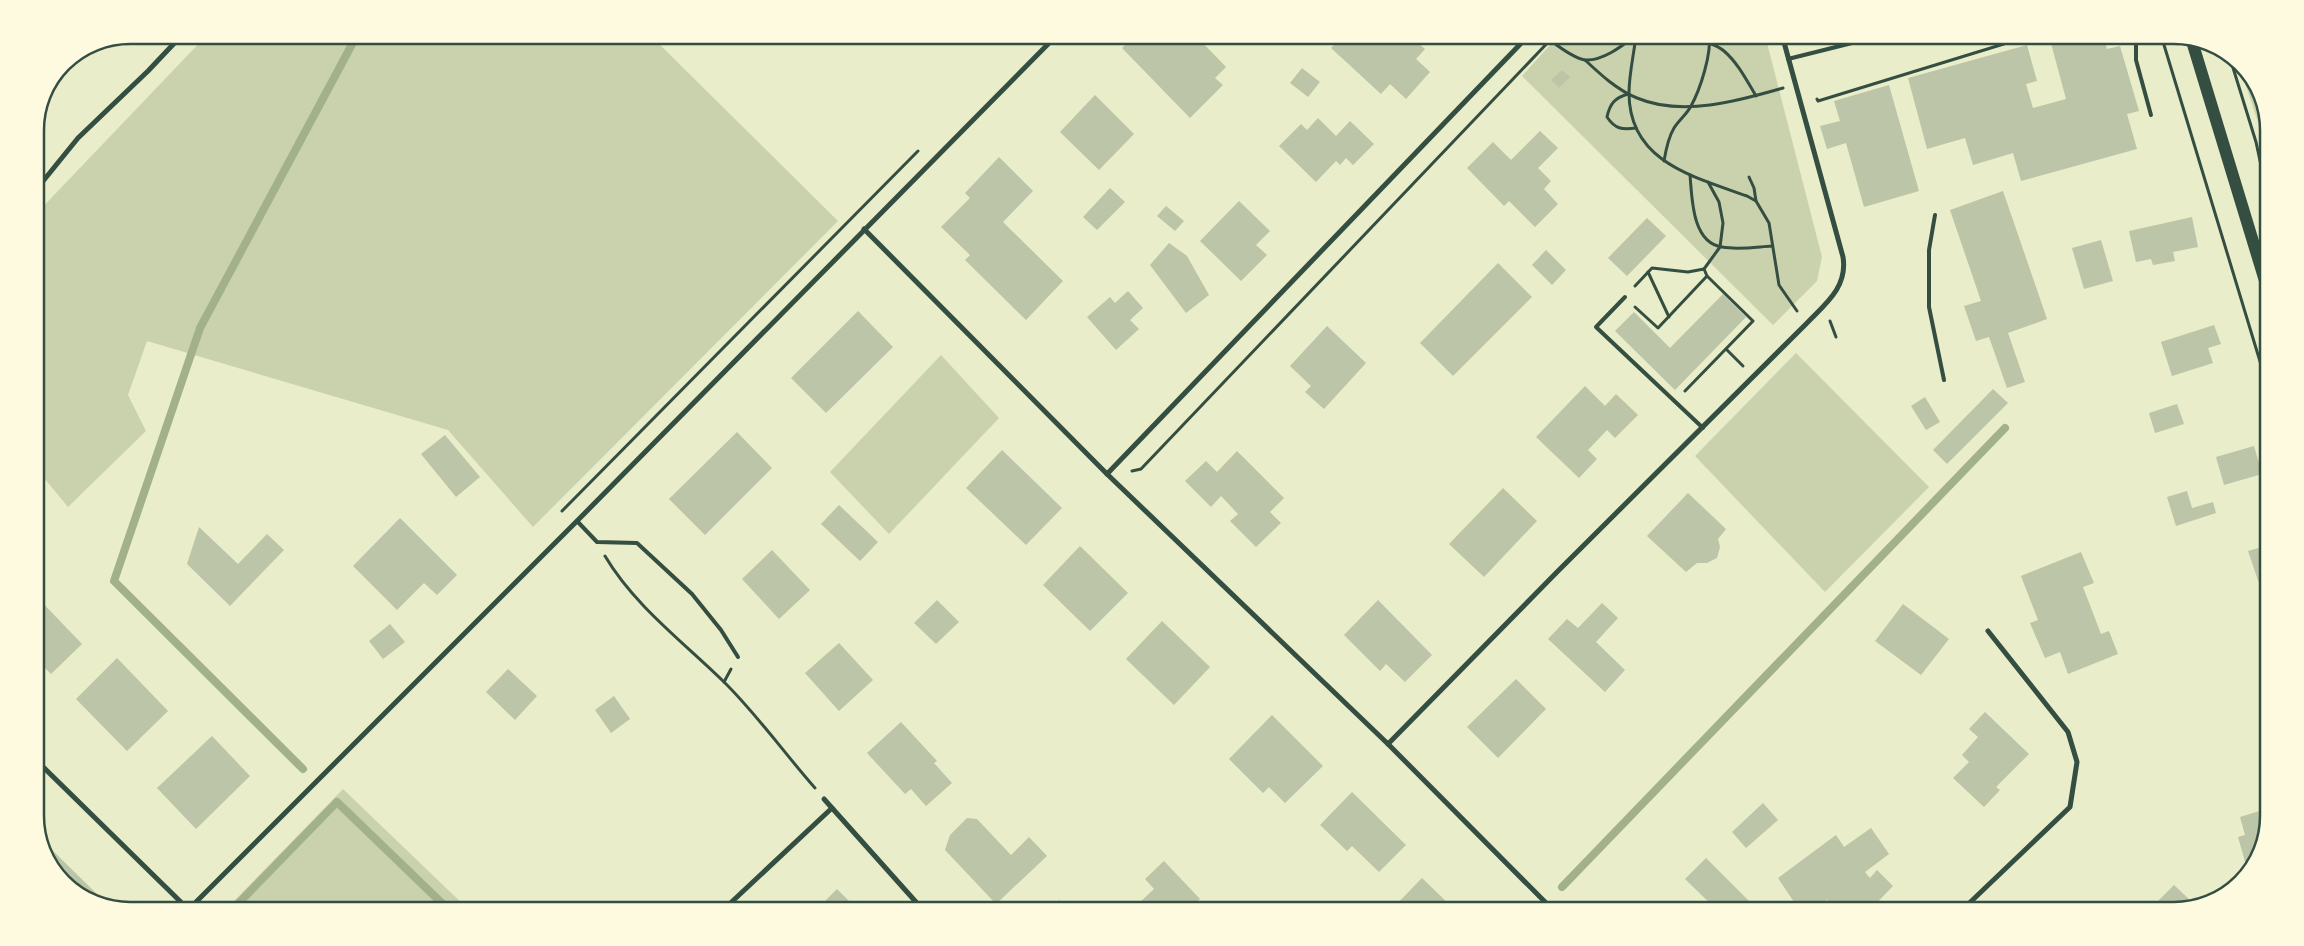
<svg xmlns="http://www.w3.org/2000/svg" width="2304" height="946" font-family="Arial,sans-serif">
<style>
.green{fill:#cad2ad}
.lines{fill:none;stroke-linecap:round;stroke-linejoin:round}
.stream{stroke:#a3b18a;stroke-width:8}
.building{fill:#bcc5a7}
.path{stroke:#344e41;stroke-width:3}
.service{stroke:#344e41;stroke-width:4}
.minor{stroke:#344e41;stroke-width:5}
.primary{stroke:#344e41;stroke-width:12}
.rim{fill:none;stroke:#344e41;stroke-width:2.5}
</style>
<rect width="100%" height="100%" fill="#e9edc9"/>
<!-- green -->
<g class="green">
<path d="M 207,35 L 650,35 L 838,221 L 533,527 L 448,430 L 147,341 L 128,395 L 146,431 L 68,507 L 35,467 L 35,215 Z"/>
<path d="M 1559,35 L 1765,35 L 1822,257 L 1817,281 L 1773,325 L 1522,76 Z"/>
<path d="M 2239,65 L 2253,77 L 2269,124 L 2269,155 Z"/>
<path d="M 1796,353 L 1929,487 L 1825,592 L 1695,456 Z"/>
<path d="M 941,355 L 999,418 L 889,534 L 830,472 Z"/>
<path d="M 343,789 L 470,911 L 244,911 L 234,901 Z"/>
</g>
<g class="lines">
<!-- stream -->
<g class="stream">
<path d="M 303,769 L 114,581 L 200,328 L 357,35"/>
<path d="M 1562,887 L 2005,428"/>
<path d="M 231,911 L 337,802 L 450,911"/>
</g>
</g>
<!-- building -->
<g class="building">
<path d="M 1135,35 L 1152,35 L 1156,40 L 1161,35 L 1195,35 L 1226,67 L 1215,78 L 1223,85 L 1190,118 L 1122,48 Z"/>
<path d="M 1343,35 L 1409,35 L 1425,49 L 1416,59 L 1430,72 L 1406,99 L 1390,84 L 1381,94 L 1331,48 Z"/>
<path d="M 2054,35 L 2103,35 L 2107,49 L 2120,46 L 2139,111 L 2127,114 L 2137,149 L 2021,181 L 2013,153 L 1973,165 L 1965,138 L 1927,149 L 1908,78 L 2027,45 L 2037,81 L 2026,84 L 2033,108 L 2066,99 L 2049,36 Z"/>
<path d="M 1302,68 L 1320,82 L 1308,97 L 1290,83 Z"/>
<path d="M 1562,70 L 1570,77 L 1559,88 L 1551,80 Z"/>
<path d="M 1889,85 L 1919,191 L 1864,207 L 1846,143 L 1827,149 L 1820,126 L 1840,121 L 1834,101 Z"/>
<path d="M 1095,95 L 1134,134 L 1099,170 L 1060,132 Z"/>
<path d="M 1318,118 L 1336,136 L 1350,121 L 1374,144 L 1353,165 L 1346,158 L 1340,165 L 1336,161 L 1316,182 L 1279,146 L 1301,124 L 1307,130 Z"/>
<path d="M 1540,131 L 1558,148 L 1538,168 L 1551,181 L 1544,189 L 1558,204 L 1535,227 L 1509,201 L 1504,206 L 1467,168 L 1493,142 L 1511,160 Z"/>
<path d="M 999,157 L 1033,191 L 1003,222 L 1063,281 L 1026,320 L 965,260 L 970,255 L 941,227 L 970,198 L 965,193 Z"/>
<path d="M 1110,188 L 1125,202 L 1097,230 L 1083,217 Z"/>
<path d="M 2003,191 L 2047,319 L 2008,333 L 2025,382 L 2007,388 L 1989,337 L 1976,341 L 1964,306 L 1981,301 L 1950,210 Z"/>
<path d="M 1239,201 L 1270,231 L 1256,245 L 1267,255 L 1241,281 L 1200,241 Z"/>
<path d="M 1166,206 L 1184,221 L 1175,231 L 1157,216 Z"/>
<path d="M 2192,217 L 2198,247 L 2173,252 L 2175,261 L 2153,265 L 2151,259 L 2136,262 L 2129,231 Z"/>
<path d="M 1647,218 L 1666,236 L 1627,276 L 1608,258 Z"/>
<path d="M 2101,240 L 2113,281 L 2084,289 L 2072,248 Z"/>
<path d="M 1169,243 L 1187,256 L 1209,295 L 1186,313 L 1150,265 Z"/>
<path d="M 1546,250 L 1566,270 L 1552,285 L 1532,265 Z"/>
<path d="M 1498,263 L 1532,297 L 1453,376 L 1420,343 Z"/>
<path d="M 1128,291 L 1143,308 L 1130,320 L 1139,329 L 1116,350 L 1087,317 L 1110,297 L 1115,303 Z"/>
<path d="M 1723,294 L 1746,317 L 1675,390 L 1615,331 L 1634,312 L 1670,348 Z"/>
<path d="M 858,311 L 893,347 L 826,413 L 791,378 Z"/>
<path d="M 2214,325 L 2221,344 L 2208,348 L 2213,363 L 2172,376 L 2161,342 Z"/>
<path d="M 1327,326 L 1366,363 L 1324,409 L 1305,392 L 1311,386 L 1290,366 Z"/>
<path d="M 1585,386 L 1605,406 L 1616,394 L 1638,415 L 1615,438 L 1607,430 L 1588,450 L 1597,459 L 1579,478 L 1536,437 Z"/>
<path d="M 1993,389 L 2008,403 L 1947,464 L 1933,450 Z"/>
<path d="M 1925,397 L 1940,422 L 1926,430 L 1911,406 Z"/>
<path d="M 2177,404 L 2184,424 L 2155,433 L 2149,413 Z"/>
<path d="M 737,432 L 772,468 L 705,535 L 669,499 Z"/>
<path d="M 445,435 L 480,477 L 456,497 L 421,454 Z"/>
<path d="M 2254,446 L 2262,474 L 2224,485 L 2216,457 Z"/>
<path d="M 1002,450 L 1062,508 L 1026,545 L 966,488 Z"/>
<path d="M 1237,451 L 1284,498 L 1270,512 L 1281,523 L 1256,547 L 1230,521 L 1238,514 L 1221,496 L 1211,507 L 1185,481 L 1206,461 L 1217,472 Z"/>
<path d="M 1503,488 L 1537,521 L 1484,577 L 1449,544 Z"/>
<path d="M 2187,491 L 2192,508 L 2213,502 L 2216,513 L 2176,526 L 2167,497 Z"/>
<path d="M 1688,493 L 1726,529 L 1718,539 L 1720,547 L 1717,558 L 1707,563 L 1697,563 L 1686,572 L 1647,536 Z"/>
<path d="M 839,505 L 878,542 L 860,561 L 821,524 Z"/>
<path d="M 400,518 L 457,575 L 437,595 L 424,583 L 397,610 L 353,566 Z"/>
<path d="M 199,527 L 238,564 L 267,534 L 284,550 L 230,606 L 187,564 Z"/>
<path d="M 2269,545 L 2269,593 L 2263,595 L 2248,551 Z"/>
<path d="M 1080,546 L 1128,593 L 1090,631 L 1043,585 Z"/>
<path d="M 772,550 L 810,590 L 779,619 L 742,579 Z"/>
<path d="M 2081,552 L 2094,583 L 2083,587 L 2101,634 L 2109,631 L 2118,654 L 2068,674 L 2060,652 L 2045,658 L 2030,623 L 2038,620 L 2021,576 Z"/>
<path d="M 35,595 L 82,644 L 51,674 L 35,658 Z"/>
<path d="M 937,600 L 959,622 L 936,644 L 914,623 Z"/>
<path d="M 1378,600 L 1432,655 L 1405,682 L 1386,664 L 1380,671 L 1344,635 Z"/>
<path d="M 1602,603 L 1618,618 L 1596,642 L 1625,670 L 1605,692 L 1548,639 L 1567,619 L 1578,628 Z"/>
<path d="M 1903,604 L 1949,639 L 1921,675 L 1875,641 Z"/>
<path d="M 1162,621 L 1210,667 L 1174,705 L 1126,659 Z"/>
<path d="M 390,624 L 405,642 L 383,659 L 369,641 Z"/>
<path d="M 839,643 L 873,680 L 839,711 L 805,673 Z"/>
<path d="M 117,658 L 168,711 L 127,751 L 76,699 Z"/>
<path d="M 508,669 L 537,696 L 515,720 L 486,692 Z"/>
<path d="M 1516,679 L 1546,709 L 1498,758 L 1467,727 Z"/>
<path d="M 614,696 L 630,719 L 611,733 L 595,710 Z"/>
<path d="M 1985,712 L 2029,754 L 1996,787 L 2000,790 L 1984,807 L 1953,778 L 1969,762 L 1962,755 L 1978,737 L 1969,729 Z"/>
<path d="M 1272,715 L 1323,766 L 1285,803 L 1269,787 L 1263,793 L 1229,759 Z"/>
<path d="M 901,722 L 937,761 L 934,763 L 952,783 L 926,806 L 911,789 L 905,794 L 867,753 Z"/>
<path d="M 212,736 L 250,776 L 196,829 L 157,788 Z"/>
<path d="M 1352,792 L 1406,845 L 1379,872 L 1352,846 L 1347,851 L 1320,825 Z"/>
<path d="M 1763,803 L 1778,820 L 1746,848 L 1732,832 Z"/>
<path d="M 2266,809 L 2269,818 L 2262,852 L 2254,862 L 2246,865 L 2238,837 L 2245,835 L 2240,817 Z"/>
<path d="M 967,818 L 977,819 L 1011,855 L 1029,837 L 1047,856 L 996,904 L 945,850 L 950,835 Z"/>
<path d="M 1871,828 L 1889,854 L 1865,872 L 1870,878 L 1877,870 L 1893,886 L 1869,911 L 1836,911 L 1827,900 L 1810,911 L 1800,911 L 1778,878 L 1836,835 L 1844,847 Z"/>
<path d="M 50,848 L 103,900 L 98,905 L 94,904 L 54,874 L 46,852 Z"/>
<path d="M 1706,858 L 1759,911 L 1718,911 L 1685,879 Z"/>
<path d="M 1164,861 L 1200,899 L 1187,911 L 1142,911 L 1137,905 L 1154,889 L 1145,879 Z"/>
<path d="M 1422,878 L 1456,911 L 1390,911 Z"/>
<path d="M 2174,885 L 2191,901 L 2185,908 L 2175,911 L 2144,911 L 2147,904 L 2151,908 Z"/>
<path d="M 837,889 L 859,911 L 815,911 Z"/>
<path d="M 1059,900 L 1071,911 L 1048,911 Z"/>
</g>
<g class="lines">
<!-- path -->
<g class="path">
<path d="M 1618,35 L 1626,43"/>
<path d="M 2161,35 L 2269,391"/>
<path d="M 1550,40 C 1559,47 1574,58 1585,60 C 1603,61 1622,46 1635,36"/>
<path d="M 2230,58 L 2256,142 L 2269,203"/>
<path d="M 1585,60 C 1600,74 1617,90 1637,98 C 1682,117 1738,101 1783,88"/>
<path d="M 1628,94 C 1615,98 1610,103 1607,117 C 1615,129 1622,130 1636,128"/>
<path d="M 1756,96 C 1747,81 1738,63 1724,51 C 1707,36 1658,36 1636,35 C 1634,54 1629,74 1629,93 C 1629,162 1694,177 1747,196 L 1756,201 L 1769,223 L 1779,285 L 1797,311"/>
<path d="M 1817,99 L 1818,101 L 2033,35"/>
<path d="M 1664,161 C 1666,149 1668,138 1674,128 C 1679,120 1687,114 1691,106 C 1700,90 1712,53 1709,35"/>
<path d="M 1690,175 C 1692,198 1692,243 1722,247 C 1738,250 1756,247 1772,246"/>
<path d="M 1749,177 L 1754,188 L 1756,201"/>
<path d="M 1648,272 L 1669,317"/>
<path d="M 1635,286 L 1652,268 L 1688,272 L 1704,269"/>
<path d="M 1635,307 L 1658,328 L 1707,276"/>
<path d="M 1830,321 L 1836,337"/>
<path d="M 1726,349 L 1743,366"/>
<path d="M 1685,391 L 1753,321 L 1707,276 L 1704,269 L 1720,247 L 1723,223 L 1719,202 L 1708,182"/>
<path d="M 1132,471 L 1141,469 L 1555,35"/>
<path d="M 562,511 L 918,151"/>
<path d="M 605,556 C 634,605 682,641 723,681 C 755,712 785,754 815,788"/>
<path d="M 724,682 L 731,669"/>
</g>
<!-- service -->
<g class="service">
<path d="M 2136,35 L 2136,60 L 2151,115"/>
<path d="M 1788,59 L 1884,35"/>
<path d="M 1935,215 L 1929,250 L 1929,307 L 1944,380"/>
<path d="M 1625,297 L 1596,327 L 1703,428"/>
<path d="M 577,521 L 597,542 L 637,543 L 692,594 L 721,630 L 738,657"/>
</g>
<!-- minor -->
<g class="minor">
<path d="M 35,191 L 78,138 L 148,71 L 182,35"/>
<path d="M 864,229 L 1107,474 L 1388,744 L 1554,911"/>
<path d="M 1107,474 L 1529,35"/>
<path d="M 1388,744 L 1558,571 L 1805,325 C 1824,305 1848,288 1843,257 L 1782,35"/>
<path d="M 35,759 L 190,911"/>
<path d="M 824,799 L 924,911"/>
<path d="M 187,911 L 577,521 L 1057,35"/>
<path d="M 722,911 L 832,808"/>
<path d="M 1961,911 L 2070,807 L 2077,762 L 2068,732 L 1988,631"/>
</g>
<!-- primary -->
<path class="primary" d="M 2191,38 L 2269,294"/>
</g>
<!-- crop -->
<path d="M0 0H2304V946H0ZM130 44H2174A86 86 0 0 1 2260 130V816A86 86 0 0 1 2174 902H130A86 86 0 0 1 44 816V130A86 86 0 0 1 130 44Z" fill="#fefae0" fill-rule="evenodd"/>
<path class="rim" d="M130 44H2174A86 86 0 0 1 2260 130V816A86 86 0 0 1 2174 902H130A86 86 0 0 1 44 816V130A86 86 0 0 1 130 44Z"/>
</svg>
